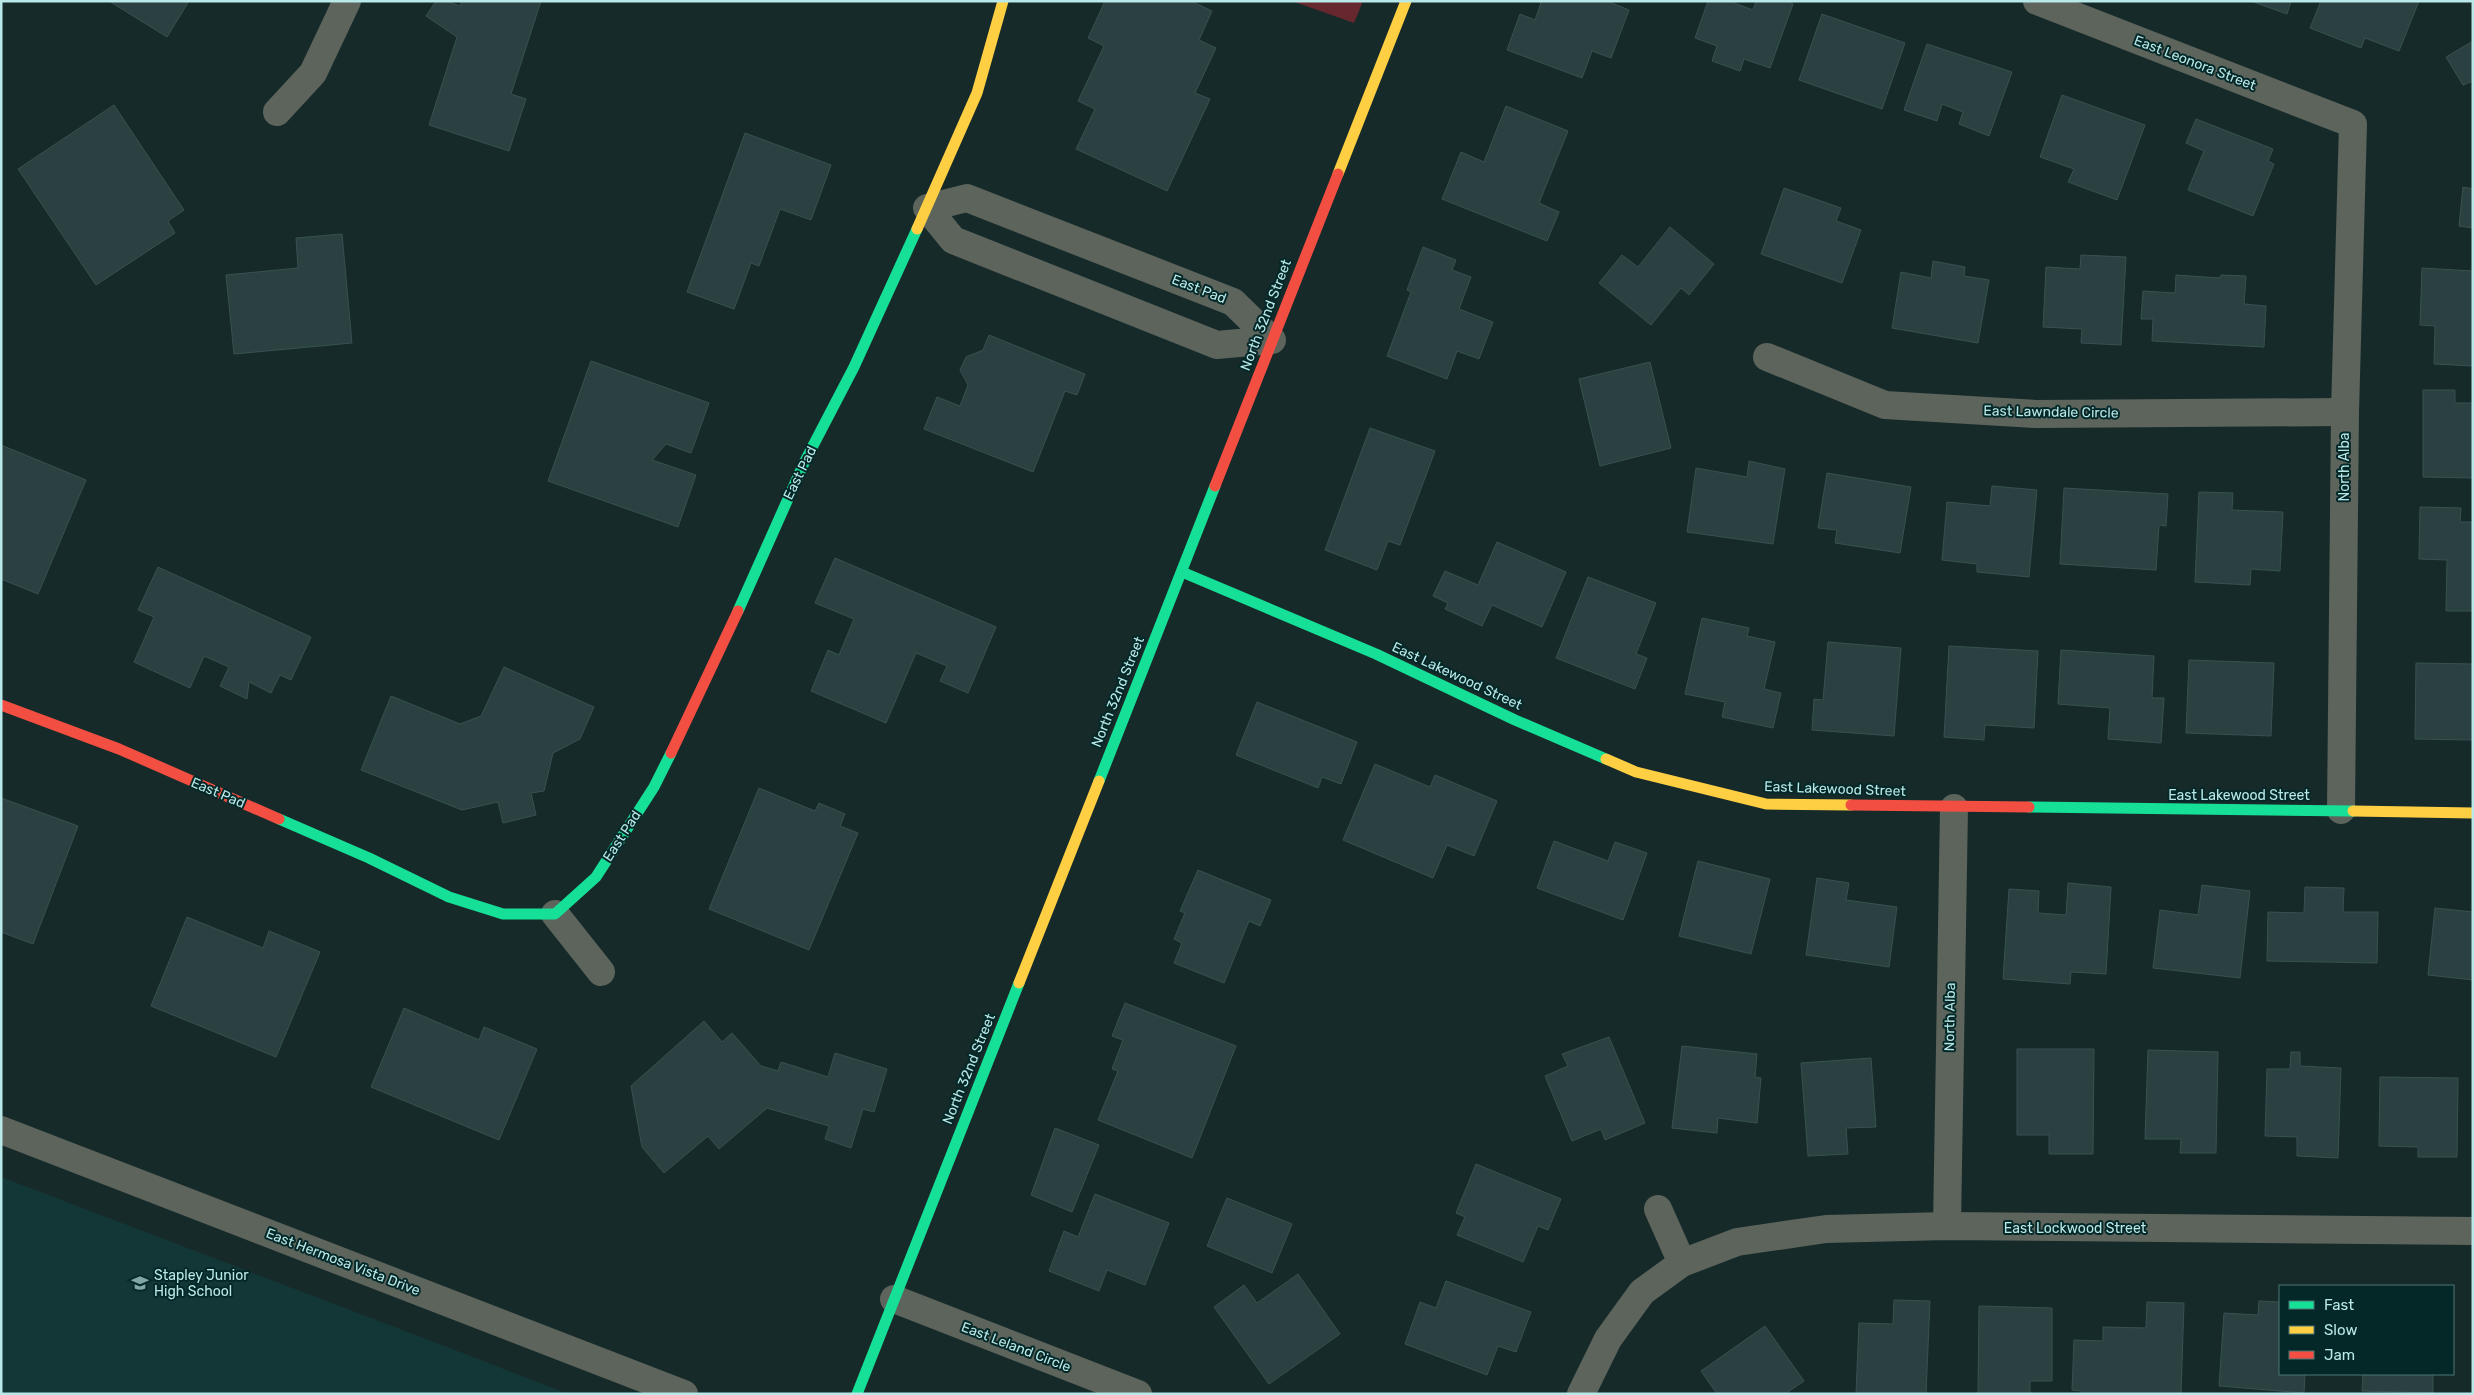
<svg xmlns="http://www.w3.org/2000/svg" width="2474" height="1395" font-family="Rubik,sans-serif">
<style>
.built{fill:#133737}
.green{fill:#67272f}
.building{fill:#2b4041;stroke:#375151}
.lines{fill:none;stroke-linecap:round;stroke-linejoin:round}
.street{stroke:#5c645c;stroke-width:28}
.fast{stroke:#16e098;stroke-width:11}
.slow{stroke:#ffcf43;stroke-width:11}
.jam{stroke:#f24e42;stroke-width:11}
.labels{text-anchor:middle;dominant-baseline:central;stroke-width:4;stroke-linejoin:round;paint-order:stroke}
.street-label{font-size:14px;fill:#b9e8e8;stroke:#042828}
.poi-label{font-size:14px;fill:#b9e8e8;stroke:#042828;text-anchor:start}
</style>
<rect width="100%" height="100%" fill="#172a2a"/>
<!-- built -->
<path class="built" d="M 1,1177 L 447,1347 L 568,1394 L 1,1394 Z"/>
<!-- green -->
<path class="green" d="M 1292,1 L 1363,1 L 1354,23 Z"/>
<!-- building -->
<g class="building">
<path d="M 109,1 L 189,1 L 167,37 Z"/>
<path d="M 436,1 L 446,1 L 460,6 L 462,1 L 541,1 L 511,94 L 526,99 L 509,151 L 429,125 L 457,37 L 426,16 Z"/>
<path d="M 1105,1 L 1191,1 L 1212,11 L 1199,40 L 1216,48 L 1195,93 L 1210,99 L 1167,191 L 1076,149 L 1095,109 L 1078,101 L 1104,46 L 1088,38 Z"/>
<path d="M 1536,1 L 1607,1 L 1629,10 L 1611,58 L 1592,51 L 1582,78 L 1507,50 L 1520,14 L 1535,20 L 1541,3 Z"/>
<path d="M 1708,1 L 1729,1 L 1753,10 L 1756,1 L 1787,1 L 1793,4 L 1770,68 L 1744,59 L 1740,71 L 1712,61 L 1717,46 L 1695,38 Z"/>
<path d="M 2251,1 L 2291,1 L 2287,14 Z"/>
<path d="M 2321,1 L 2419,1 L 2399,51 L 2365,38 L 2361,48 L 2310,28 Z"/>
<path d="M 1822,14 L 1905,43 L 1882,109 L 1799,80 Z"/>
<path d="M 2473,41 L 2473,81 L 2463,85 L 2446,57 Z"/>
<path d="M 1927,44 L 2012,72 L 1989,136 L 1959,124 L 1963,112 L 1942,104 L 1937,121 L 1904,110 Z"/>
<path d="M 2062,95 L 2145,125 L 2117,200 L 2068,182 L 2074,169 L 2040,157 Z"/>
<path d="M 114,105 L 184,210 L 168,221 L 175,233 L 96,285 L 18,169 Z"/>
<path d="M 1506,106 L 1568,131 L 1539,203 L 1559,212 L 1547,241 L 1442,199 L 1461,152 L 1484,162 Z"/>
<path d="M 2196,119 L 2273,149 L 2268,161 L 2274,164 L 2253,216 L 2188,190 L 2204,151 L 2186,143 Z"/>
<path d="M 745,133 L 831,165 L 811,220 L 780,209 L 759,266 L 751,263 L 734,309 L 687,292 Z"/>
<path d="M 2463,187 L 2473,189 L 2473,228 L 2459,226 Z"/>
<path d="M 1784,188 L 1841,208 L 1836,221 L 1861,230 L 1842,283 L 1761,254 Z"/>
<path d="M 1670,227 L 1714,264 L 1689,295 L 1681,288 L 1651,325 L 1599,283 L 1622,255 L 1638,267 Z"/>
<path d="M 342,234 L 352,343 L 234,354 L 226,275 L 298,268 L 296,238 Z"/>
<path d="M 1423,247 L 1456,260 L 1452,270 L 1471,277 L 1459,309 L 1493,322 L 1479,359 L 1457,351 L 1447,379 L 1387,356 L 1411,292 L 1407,290 Z"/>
<path d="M 2081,255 L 2126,257 L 2121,345 L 2081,343 L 2082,329 L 2043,327 L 2046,267 L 2080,269 Z"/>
<path d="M 1933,261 L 1965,267 L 1964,276 L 1989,280 L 1978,343 L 1892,328 L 1901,272 L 1931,278 Z"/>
<path d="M 2422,268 L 2473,271 L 2473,366 L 2434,364 L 2435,326 L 2420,325 Z"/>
<path d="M 2176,275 L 2220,278 L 2221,275 L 2246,276 L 2244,304 L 2266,306 L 2264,347 L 2152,341 L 2153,319 L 2141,319 L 2143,291 L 2175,293 Z"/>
<path d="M 989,335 L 1085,374 L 1077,395 L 1065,391 L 1033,472 L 924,429 L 937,397 L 960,406 L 968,385 L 960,370 L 966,357 L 983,350 Z"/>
<path d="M 591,361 L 709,403 L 691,453 L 666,444 L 652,460 L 696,475 L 678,527 L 548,481 Z"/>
<path d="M 1650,362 L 1671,448 L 1600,466 L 1579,379 Z"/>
<path d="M 2423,390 L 2455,390 L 2455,403 L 2473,403 L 2473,478 L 2423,477 Z"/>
<path d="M 1370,428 L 1435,451 L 1400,545 L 1388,541 L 1377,570 L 1325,550 Z"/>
<path d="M 1,445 L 86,480 L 38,594 L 1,579 Z"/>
<path d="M 1749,461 L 1785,469 L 1773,544 L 1687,532 L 1696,468 L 1747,477 Z"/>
<path d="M 1827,473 L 1911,487 L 1900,553 L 1835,543 L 1837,530 L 1818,528 Z"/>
<path d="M 1992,486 L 2037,490 L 2029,577 L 1977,572 L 1977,564 L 1942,560 L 1947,502 L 1990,506 Z"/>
<path d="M 2064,488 L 2168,494 L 2166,526 L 2159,525 L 2156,570 L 2060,564 Z"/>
<path d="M 2199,492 L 2233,493 L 2232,510 L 2283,512 L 2280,571 L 2251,569 L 2250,585 L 2195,582 Z"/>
<path d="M 2420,507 L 2461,508 L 2460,522 L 2473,522 L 2473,611 L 2446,611 L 2447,560 L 2419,559 Z"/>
<path d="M 1497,542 L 1566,572 L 1542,627 L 1492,605 L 1482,626 L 1445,609 L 1448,603 L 1433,596 L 1445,571 L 1478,585 Z"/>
<path d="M 835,558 L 996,627 L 968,693 L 940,681 L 947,666 L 916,653 L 886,723 L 811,691 L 828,650 L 839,655 L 854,619 L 815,603 Z"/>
<path d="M 158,567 L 311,637 L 291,680 L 280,675 L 271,693 L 249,682 L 247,699 L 220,686 L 229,667 L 204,656 L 190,688 L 134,662 L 154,617 L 138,610 Z"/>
<path d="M 1588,577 L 1656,603 L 1636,654 L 1647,658 L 1635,689 L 1556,658 Z"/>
<path d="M 1702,618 L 1749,628 L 1747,636 L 1775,642 L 1764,689 L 1781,693 L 1773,728 L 1722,717 L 1725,702 L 1685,694 Z"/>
<path d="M 1828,642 L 1901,648 L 1894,736 L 1812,730 L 1814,699 L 1823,700 Z"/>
<path d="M 1949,646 L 2038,651 L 2034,728 L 1985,725 L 1984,740 L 1944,737 Z"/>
<path d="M 2061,650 L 2154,656 L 2152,698 L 2164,698 L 2161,743 L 2108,739 L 2110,708 L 2058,704 Z"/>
<path d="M 2189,660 L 2274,663 L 2271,736 L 2186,733 Z"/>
<path d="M 2416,663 L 2473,664 L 2473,740 L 2415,739 Z"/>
<path d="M 504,667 L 594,707 L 580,739 L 553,753 L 544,791 L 531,793 L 536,815 L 503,823 L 498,802 L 462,810 L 361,770 L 391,696 L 460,724 L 481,716 Z"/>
<path d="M 1257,702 L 1357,742 L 1341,784 L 1322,777 L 1318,788 L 1236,755 Z"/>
<path d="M 1375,764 L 1430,787 L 1435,775 L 1497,801 L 1474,856 L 1447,845 L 1433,878 L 1343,840 Z"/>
<path d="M 759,788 L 815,811 L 819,803 L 845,814 L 840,826 L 858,833 L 809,950 L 709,909 Z"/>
<path d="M 1,798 L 78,826 L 33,944 L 1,932 Z"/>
<path d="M 1554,841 L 1608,861 L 1615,842 L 1647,853 L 1623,920 L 1537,888 Z"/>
<path d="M 1698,861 L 1770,879 L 1751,954 L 1679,936 Z"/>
<path d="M 1198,870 L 1271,900 L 1260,926 L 1249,921 L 1224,983 L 1174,963 L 1182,943 L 1174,939 L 1185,913 L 1180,911 Z"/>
<path d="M 1817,878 L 1849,883 L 1846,900 L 1897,907 L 1889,967 L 1806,955 Z"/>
<path d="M 2068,883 L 2111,887 L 2106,974 L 2071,972 L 2070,984 L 2003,979 L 2009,889 L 2039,891 L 2038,913 L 2066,915 Z"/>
<path d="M 2202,885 L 2250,891 L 2240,978 L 2153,968 L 2160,910 L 2198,915 Z"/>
<path d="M 2305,887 L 2344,888 L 2343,912 L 2378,912 L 2377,963 L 2267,961 L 2268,912 L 2304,913 Z"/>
<path d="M 2435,908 L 2473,912 L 2473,980 L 2428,975 Z"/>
<path d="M 187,917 L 263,948 L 269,931 L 320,952 L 276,1057 L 151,1006 Z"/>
<path d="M 1125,1003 L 1236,1046 L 1192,1158 L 1098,1120 L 1118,1071 L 1112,1069 L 1123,1040 L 1112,1036 Z"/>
<path d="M 404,1008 L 479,1040 L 484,1027 L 537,1049 L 499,1140 L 371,1087 Z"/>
<path d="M 704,1021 L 722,1042 L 732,1033 L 761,1066 L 778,1071 L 781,1062 L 828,1077 L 835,1053 L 887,1069 L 874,1112 L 863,1109 L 851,1148 L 825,1139 L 829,1126 L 767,1108 L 719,1149 L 708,1136 L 664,1173 L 642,1147 L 631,1086 Z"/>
<path d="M 1609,1037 L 1645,1123 L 1605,1140 L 1601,1129 L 1572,1141 L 1545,1076 L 1568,1066 L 1562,1054 Z"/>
<path d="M 1682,1046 L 1757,1054 L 1755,1077 L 1761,1078 L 1757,1123 L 1718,1118 L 1717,1133 L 1672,1128 Z"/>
<path d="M 2017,1049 L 2094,1049 L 2093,1154 L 2049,1154 L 2049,1135 L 2017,1135 Z"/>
<path d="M 2148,1050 L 2218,1052 L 2216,1153 L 2180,1153 L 2181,1139 L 2145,1139 Z"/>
<path d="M 2291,1052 L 2300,1052 L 2300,1066 L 2341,1068 L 2338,1158 L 2297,1156 L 2297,1137 L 2265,1136 L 2267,1069 L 2290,1069 Z"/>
<path d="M 1871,1058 L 1876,1127 L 1846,1128 L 1848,1154 L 1808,1156 L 1801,1063 Z"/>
<path d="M 2380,1077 L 2458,1078 L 2457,1157 L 2418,1157 L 2418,1147 L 2379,1146 Z"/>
<path d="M 1055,1128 L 1099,1145 L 1072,1212 L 1031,1195 Z"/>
<path d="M 1476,1164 L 1561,1199 L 1548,1230 L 1538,1226 L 1523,1262 L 1457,1235 L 1465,1217 L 1456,1213 Z"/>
<path d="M 1095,1194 L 1169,1223 L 1145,1285 L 1107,1270 L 1099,1291 L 1049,1271 L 1064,1231 L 1078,1237 Z"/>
<path d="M 1227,1198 L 1292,1224 L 1272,1273 L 1207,1246 Z"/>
<path d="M 1298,1274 L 1340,1334 L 1269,1384 L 1214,1307 L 1244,1285 L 1257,1303 Z"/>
<path d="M 1446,1281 L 1531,1312 L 1516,1352 L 1498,1346 L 1487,1375 L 1405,1344 L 1420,1302 L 1436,1308 Z"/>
<path d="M 1894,1300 L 1930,1301 L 1926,1394 L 1856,1394 L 1859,1323 L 1893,1324 Z"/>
<path d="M 2259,1301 L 2280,1302 L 2280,1374 L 2305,1374 L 2304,1393 L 2219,1386 L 2224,1313 L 2258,1315 Z"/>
<path d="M 2147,1302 L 2184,1303 L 2181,1394 L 2082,1394 L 2082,1391 L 2072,1390 L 2074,1340 L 2103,1341 L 2103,1327 L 2146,1328 Z"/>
<path d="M 1979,1306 L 2052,1308 L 2052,1381 L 2030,1381 L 2030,1394 L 1978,1394 Z"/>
<path d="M 1765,1326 L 1804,1381 L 1785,1394 L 1717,1394 L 1701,1371 Z"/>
<path d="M 2363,1374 L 2433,1374 L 2433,1393 L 2362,1391 Z"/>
</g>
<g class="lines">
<!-- street -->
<g class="street">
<path d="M 2037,1 L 2353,124 L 2345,412 L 2341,810"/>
<path d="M 277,112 L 313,73 L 347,1"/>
<path d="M 967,198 L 1233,302 L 1272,340 L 1217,345 L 953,240 L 927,208 Z"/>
<path d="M 1767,357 L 1885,405 L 2036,414 L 2345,412"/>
<path d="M 555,914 L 601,972"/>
<path d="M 1,1130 L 684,1394"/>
<path d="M 1658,1209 L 1682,1263"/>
<path d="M 1947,1226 L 1954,808"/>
<path d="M 894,1299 L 1138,1394"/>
<path d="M 1581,1394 L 1608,1339 L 1642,1292 L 1682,1263 L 1737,1242 L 1826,1229 L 1947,1226 L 2473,1231"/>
</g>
<!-- fast -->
<g class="fast">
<path d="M 1182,572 L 1376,654 L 1515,720 L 1606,759"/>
<path d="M 738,611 L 804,463 L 854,367 L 917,229"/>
<path d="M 1099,781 L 1215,486"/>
<path d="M 2029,807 L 2353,811"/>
<path d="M 279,819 L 369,858 L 449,897 L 503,914 L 555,914 L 596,877 L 654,787 L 671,753"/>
<path d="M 857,1394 L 1019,983"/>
</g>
<!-- slow -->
<g class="slow">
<path d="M 1338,174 L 1406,1"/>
<path d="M 917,229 L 977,93 L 1003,1"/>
<path d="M 1606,759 L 1636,772 L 1766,804 L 1851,805"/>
<path d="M 2353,811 L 2473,813"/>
<path d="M 1019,983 L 1099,781"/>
</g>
<!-- jam -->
<g class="jam">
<path d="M 1215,486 L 1338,174"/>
<path d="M 1,705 L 119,749 L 279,819"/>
<path d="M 671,753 L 738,611"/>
<path d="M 1851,805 L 2029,807"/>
</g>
</g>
<!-- icons -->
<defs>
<g id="school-bare" transform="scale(1.35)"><path d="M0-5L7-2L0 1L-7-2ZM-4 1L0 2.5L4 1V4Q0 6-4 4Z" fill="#80a6a6" stroke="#042828" stroke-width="2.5" paint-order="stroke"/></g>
</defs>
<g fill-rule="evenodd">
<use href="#school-bare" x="140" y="1283"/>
</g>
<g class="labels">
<!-- street labels -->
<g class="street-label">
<text transform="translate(2195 63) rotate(21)">East Leonora Street</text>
<text transform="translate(1199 289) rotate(21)">East Pad</text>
<text transform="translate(1266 315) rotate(-69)">North 32nd Street</text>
<text transform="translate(2051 412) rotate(1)">East Lawndale Circle</text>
<text transform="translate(2344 467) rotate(-90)">North Alba</text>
<text transform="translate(800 473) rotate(-64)">East Pad</text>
<text transform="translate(1457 676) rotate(25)">East Lakewood Street</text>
<text transform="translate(1118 692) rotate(-68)">North 32nd Street</text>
<text transform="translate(1835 789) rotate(2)">East Lakewood Street</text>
<text transform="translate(218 793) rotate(23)">East Pad</text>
<text x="2239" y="795">East Lakewood Street</text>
<text transform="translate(622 836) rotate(-57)">East Pad</text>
<text transform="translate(1950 1017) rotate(-89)">North Alba</text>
<text transform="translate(969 1069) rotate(-68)">North 32nd Street</text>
<text x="2075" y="1228">East Lockwood Street</text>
<text transform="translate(343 1262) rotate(21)">East Hermosa Vista Drive</text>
<text transform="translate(1016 1347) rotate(21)">East Leland Circle</text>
</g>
<!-- poi labels -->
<g class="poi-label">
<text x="154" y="1275">Stapley Junior<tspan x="154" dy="16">High School</tspan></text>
</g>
</g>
<!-- border -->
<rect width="2474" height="1395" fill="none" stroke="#b9e8e8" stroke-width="5"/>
<!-- legend -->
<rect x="2279" y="1285" width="175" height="90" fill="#042828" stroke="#4c7575"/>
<rect x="2289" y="1301" width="25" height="8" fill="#16e098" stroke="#4c7575"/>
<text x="2324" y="1310" font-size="15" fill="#b9e8e8">Fast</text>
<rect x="2289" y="1326" width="25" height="8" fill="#ffcf43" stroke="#4c7575"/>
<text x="2324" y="1335" font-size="15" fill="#b9e8e8">Slow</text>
<rect x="2289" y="1351" width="25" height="8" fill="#f24e42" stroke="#4c7575"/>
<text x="2324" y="1360" font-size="15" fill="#b9e8e8">Jam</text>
</svg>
